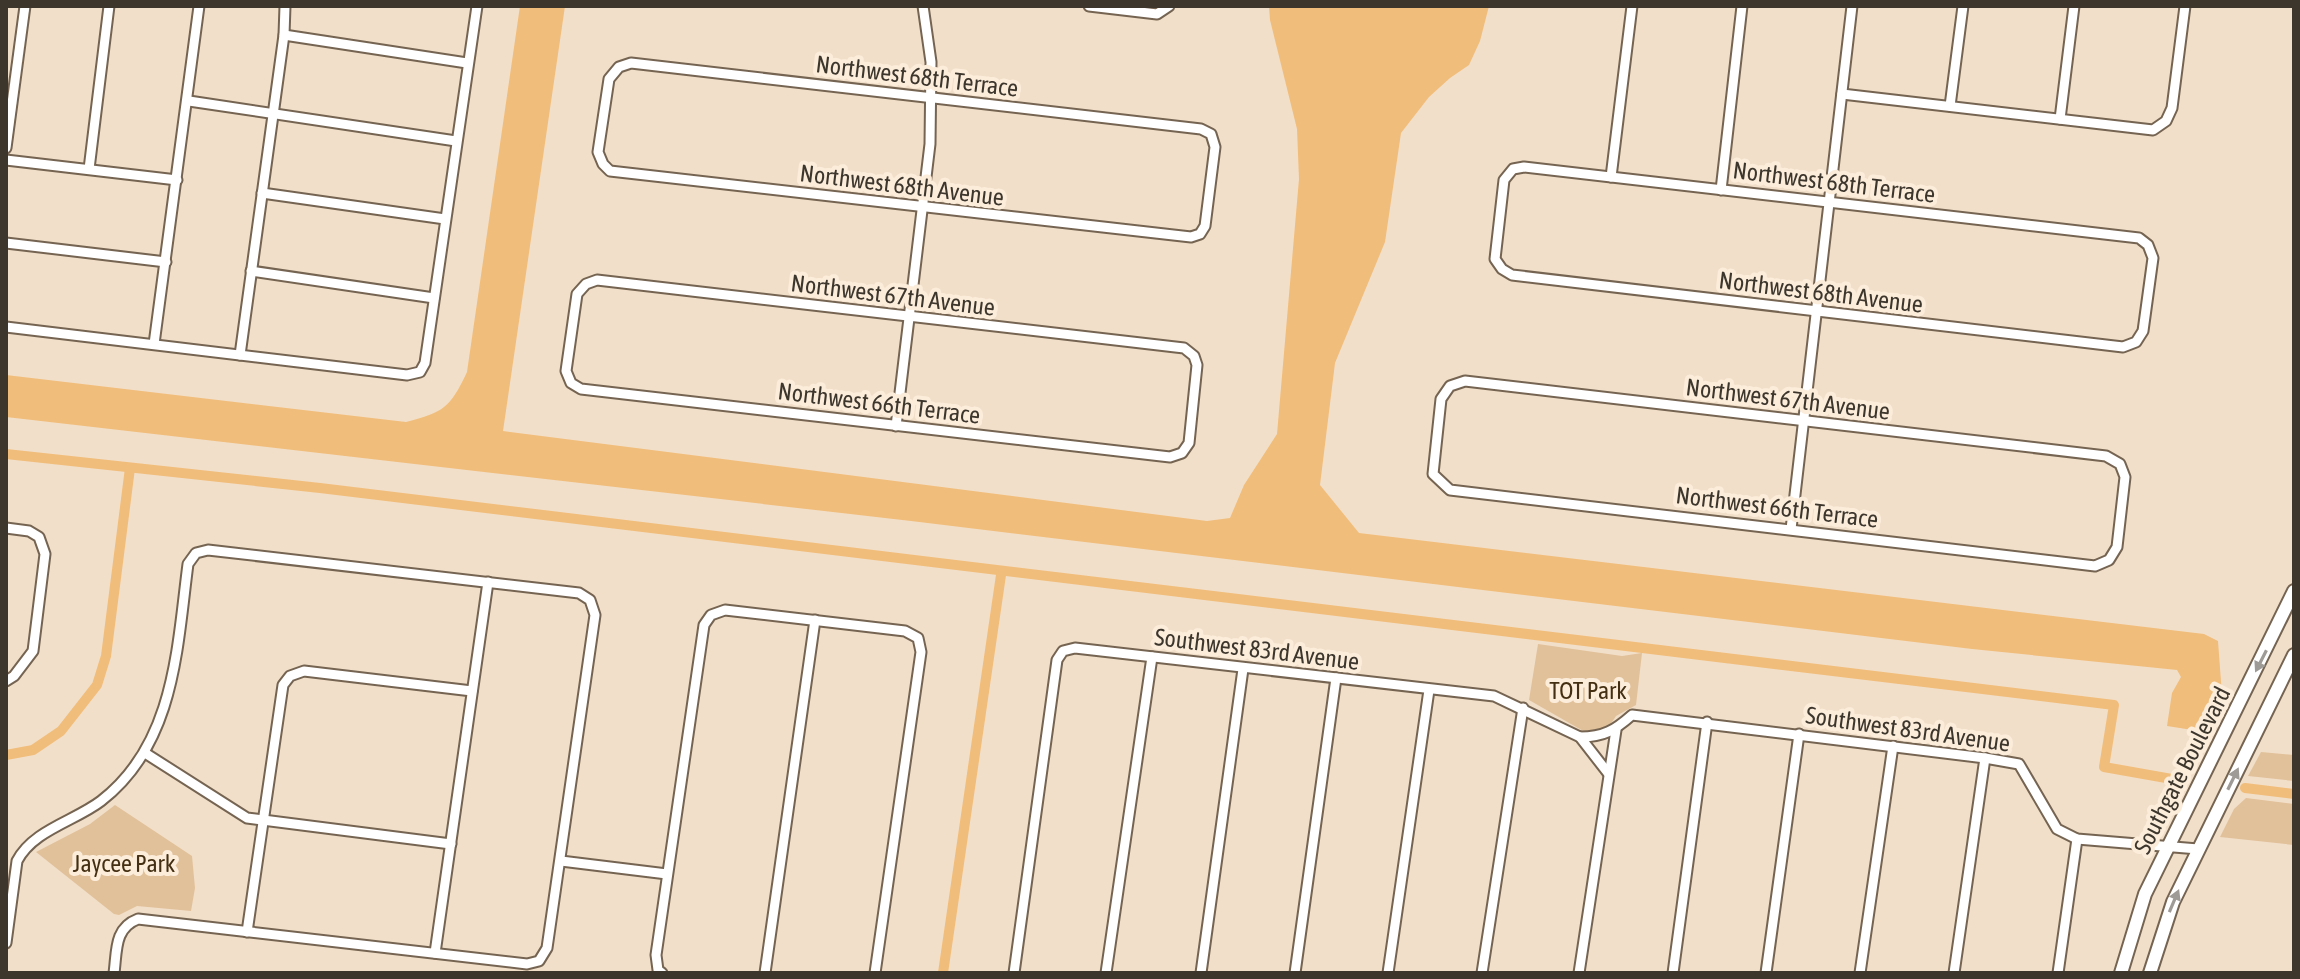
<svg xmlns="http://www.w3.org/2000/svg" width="2300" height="979" font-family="'Asap Condensed',sans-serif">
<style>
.green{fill:#e1c19a}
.water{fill:#f1bd7b}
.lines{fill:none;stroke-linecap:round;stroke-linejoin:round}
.canal{stroke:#f1bd7b;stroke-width:10}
.minor-casing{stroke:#756451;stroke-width:13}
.secondary-casing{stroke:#756451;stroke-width:16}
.minor{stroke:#fff;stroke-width:9}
.secondary{stroke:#fff;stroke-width:12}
.oneway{fill:#9e9a96}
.labels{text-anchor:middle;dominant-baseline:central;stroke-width:8;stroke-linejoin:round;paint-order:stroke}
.street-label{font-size:24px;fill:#3d362d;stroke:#fceddb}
.park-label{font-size:24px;fill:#442f12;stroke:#fceddb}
</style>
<rect width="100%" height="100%" fill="#f2dfc9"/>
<!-- green -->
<g class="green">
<path d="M 1538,644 L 1622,656 L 1642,653 L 1636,705 L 1616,716 L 1608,728 L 1585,732 L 1529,700 Z"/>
<path d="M 2261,752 L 2294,755 L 2294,781 L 2248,776 Z"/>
<path d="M 2246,798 L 2294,804 L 2294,845 L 2220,837 L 2234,809 Z"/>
<path d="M 115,805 L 192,856 L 195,888 L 191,911 L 137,906 L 119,915 L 114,914 L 36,852 L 90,824 Z"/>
</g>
<!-- water -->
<path class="water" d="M 520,6 L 565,6 L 503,431 L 1207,521 L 1230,518 L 1244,485 L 1277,434 L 1299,179 L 1297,129 L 1270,20 L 1269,6 L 1489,6 L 1480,41 L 1469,65 L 1450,78 L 1429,97 L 1401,133 L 1385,242 L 1335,363 L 1320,485 L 1359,533 L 2204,634 L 2218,641 L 2222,695 L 2205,732 L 2167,726 L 2172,693 L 2181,677 L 2177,670 L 1972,649 L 911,521 L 6,417 L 6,375 L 406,422 C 444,412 450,408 467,372 Z"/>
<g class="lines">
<!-- canal -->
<g class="canal">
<path d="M 6,454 L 320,488 L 2114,705 L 2104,767 L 2183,781"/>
<path d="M 6,755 L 33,750 L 61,731 L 97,685 L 106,656 L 130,468"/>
<path d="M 2245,788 L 2294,794"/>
<path d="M 943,973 L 1001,575"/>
</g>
<!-- minor casing -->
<g class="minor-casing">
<g id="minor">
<path d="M 1089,6 L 1157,14 L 1169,6"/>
<path d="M 284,35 L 467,63"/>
<path d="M 631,63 L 1201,129 L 1211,134 L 1215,147 L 1205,226 L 1200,234 L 1191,237 L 610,171 L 603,164 L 598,152 L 609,79 L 619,67 Z"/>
<path d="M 1842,94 L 2153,130 L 2166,121 L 2172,108 L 2185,6"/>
<path d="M 189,101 L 456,141"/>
<path d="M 1950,106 L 1963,6"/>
<path d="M 2060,119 L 2074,6"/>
<path d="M 6,148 L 25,6"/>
<path d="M 6,160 L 177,180"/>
<path d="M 1524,167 L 2139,238 L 2148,245 L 2153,258 L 2143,331 L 2136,342 L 2123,347 L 1512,275 L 1502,269 L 1495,259 L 1504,180 L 1513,169 Z"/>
<path d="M 89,169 L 109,6"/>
<path d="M 1611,177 L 1632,6"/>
<path d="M 1721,190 L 1742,6"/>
<path d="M 262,193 L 445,219"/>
<path d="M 6,243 L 166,262"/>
<path d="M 251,271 L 434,298"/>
<path d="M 597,280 L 1184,348 L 1194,356 L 1197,365 L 1189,443 L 1182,453 L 1170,457 L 581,389 L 571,383 L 566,371 L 577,294 L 586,284 Z"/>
<path d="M 6,327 L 407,375 L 420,372 L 425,363 L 477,6"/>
<path d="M 154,344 L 199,6"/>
<path d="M 240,355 L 284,35 L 285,6"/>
<path d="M 1465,381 L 2106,456 L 2120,464 L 2125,477 L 2117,547 L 2109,560 L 2095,566 L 1450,490 L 1433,474 L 1441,399 L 1450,386 Z"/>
<path d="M 896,426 L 930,144 L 931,62 L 923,6"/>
<path d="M 6,528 L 29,531 L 39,537 L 45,554 L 33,651 L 14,676 L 6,681"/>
<path d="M 1791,529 L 1852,6"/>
<path d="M 1580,737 C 1604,737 1615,730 1632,715 L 1985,758 L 2019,764 L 2057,829 L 2077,839 L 2198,849"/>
<path d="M 145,753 L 247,818 L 451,844"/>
<path d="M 561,861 L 667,874"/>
<path d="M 247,932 L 283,685 L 290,676 L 304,671 L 472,691"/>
<path d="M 6,943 L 17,861 C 33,830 75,821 101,801 C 175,744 177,648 188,564 L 196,553 L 208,550 L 579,593 L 590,600 L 595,615 L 547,948 L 539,961 L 527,964 L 138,919 C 114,928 117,951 114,973"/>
<path d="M 435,953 L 488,582"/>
<path d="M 662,973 L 658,970 L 656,955 L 704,625 L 711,615 L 725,610 L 905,631 L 918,638 L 921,652 L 875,973"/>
<path d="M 765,973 L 815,620"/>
<path d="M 1014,973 L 1057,660 L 1063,651 L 1075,648 L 1494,696 L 1580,737 L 1608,773"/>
<path d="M 1106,973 L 1152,657"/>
<path d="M 1201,973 L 1243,669"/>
<path d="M 1295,973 L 1336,678"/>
<path d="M 1388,973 L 1429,690"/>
<path d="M 1482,973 L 1523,708"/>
<path d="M 1579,973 L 1616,730"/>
<path d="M 1673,973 L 1707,722"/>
<path d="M 1766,973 L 1799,734"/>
<path d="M 1860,973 L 1893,746"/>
<path d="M 1954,973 L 1985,758"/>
<path d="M 2058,973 L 2077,839"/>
</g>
</g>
<!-- secondary casing -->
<g class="secondary-casing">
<g id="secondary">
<path d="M 2121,973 L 2145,894 L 2294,591"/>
<path d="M 2150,973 L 2173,902 L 2294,655"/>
</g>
</g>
<!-- minor -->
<use href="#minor" class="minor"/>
<!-- secondary -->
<use href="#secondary" class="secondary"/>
</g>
<!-- one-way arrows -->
<defs><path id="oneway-solid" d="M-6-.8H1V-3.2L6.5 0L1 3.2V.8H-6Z" transform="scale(2)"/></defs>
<g class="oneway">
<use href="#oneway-solid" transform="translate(2261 661) rotate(117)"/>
<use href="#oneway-solid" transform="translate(2233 779) rotate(-64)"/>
<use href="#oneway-solid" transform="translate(2174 901) rotate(-67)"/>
</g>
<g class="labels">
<!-- street labels -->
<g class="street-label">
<text transform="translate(917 76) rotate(7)">Northwest 68th Terrace</text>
<text transform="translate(1834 182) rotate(7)">Northwest 68th Terrace</text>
<text transform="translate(902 185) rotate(7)">Northwest 68th Avenue</text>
<text transform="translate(1821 292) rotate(7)">Northwest 68th Avenue</text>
<text transform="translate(893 295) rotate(7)">Northwest 67th Avenue</text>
<text transform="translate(1788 399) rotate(7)">Northwest 67th Avenue</text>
<text transform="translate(879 403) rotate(7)">Northwest 66th Terrace</text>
<text transform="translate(1777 507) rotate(7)">Northwest 66th Terrace</text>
<text transform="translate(1257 649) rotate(7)">Southwest 83rd Avenue</text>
<text transform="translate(1908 729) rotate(8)">Southwest 83rd Avenue</text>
<text transform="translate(2182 770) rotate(-63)">Southgate Boulevard</text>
</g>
<!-- park labels -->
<g class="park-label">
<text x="1588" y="690">TOT Park</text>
<text x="124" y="863">Jaycee Park</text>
</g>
</g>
<!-- border -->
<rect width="2300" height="979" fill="none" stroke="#3d362d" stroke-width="16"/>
</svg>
